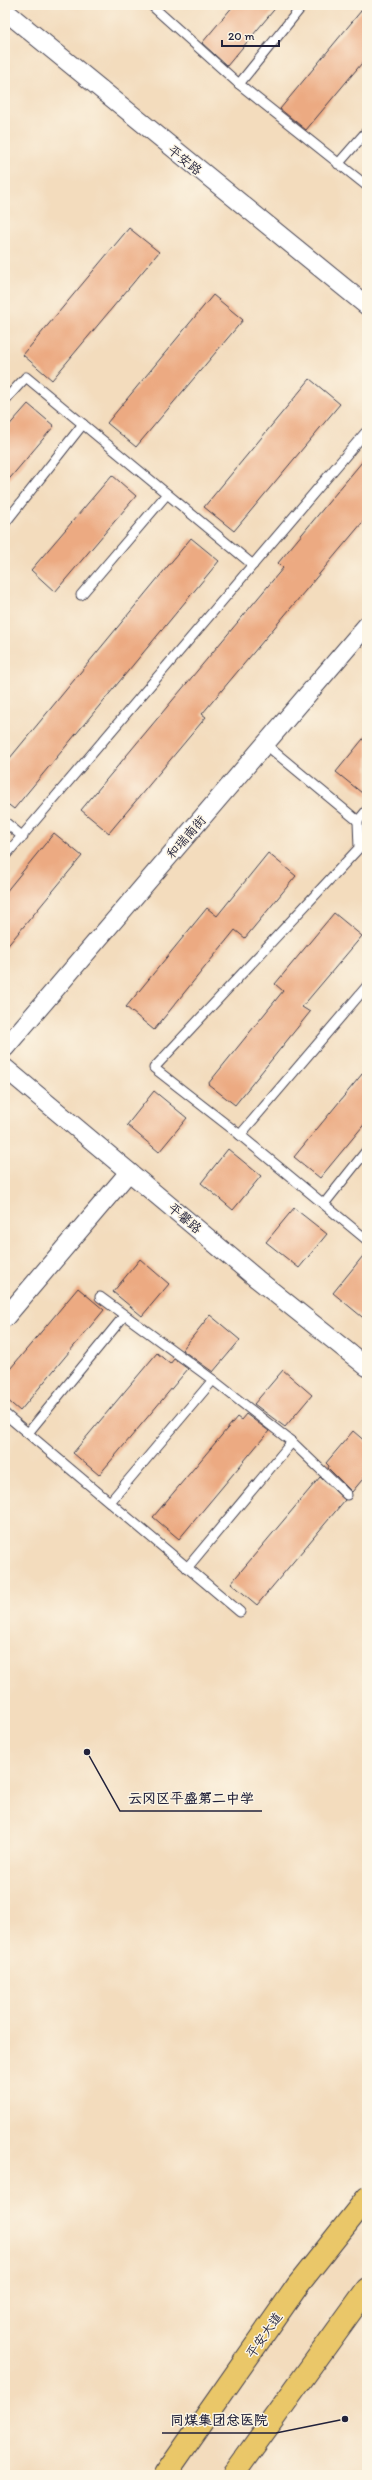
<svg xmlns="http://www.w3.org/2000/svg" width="372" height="2480" font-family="Itim,'LXGW WenKai TC',sans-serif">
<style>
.building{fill:#ecaa82}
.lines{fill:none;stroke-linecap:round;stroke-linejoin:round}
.lane-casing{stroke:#413e4e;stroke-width:11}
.street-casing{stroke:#413e4e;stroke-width:20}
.primary-casing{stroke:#413e4e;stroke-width:24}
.lane{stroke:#fff;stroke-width:9}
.street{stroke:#fff;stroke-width:18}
.primary{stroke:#eac769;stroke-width:22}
.labels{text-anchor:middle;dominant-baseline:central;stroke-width:3;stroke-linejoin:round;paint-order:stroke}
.street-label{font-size:13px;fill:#22223b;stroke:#fcf5e5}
.leader{fill:none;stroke:#22223b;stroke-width:1.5}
.callout-dot{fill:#22223b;stroke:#fcf5e5;stroke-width:1.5}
.callout-label{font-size:14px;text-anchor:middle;font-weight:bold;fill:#22223b;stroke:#fcf5e5;stroke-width:3;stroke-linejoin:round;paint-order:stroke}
</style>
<rect width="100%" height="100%" fill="#fcf5e5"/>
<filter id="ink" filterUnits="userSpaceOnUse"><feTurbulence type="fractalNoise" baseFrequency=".025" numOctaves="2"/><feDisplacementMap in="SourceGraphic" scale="8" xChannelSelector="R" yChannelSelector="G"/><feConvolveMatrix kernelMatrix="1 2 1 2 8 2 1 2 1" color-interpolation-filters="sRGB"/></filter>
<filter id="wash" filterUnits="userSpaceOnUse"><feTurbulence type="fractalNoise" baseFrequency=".012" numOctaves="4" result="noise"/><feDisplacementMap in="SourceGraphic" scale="16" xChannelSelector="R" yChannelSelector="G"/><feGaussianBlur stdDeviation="0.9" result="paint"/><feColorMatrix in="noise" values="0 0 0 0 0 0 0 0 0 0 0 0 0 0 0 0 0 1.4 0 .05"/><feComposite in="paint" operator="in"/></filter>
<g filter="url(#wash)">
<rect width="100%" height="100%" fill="#f3dcbd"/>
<g id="blocks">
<!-- building -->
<g class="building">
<path d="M 234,5 L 278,5 L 227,66 L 202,43 Z"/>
<path d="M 366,5 L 367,57 L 306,130 L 280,109 Z"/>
<path d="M 129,228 L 159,252 L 52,380 L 23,355 Z"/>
<path d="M 213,295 L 243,320 L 136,447 L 107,423 Z"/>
<path d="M 310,379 L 340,404 L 234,531 L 204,507 Z"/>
<path d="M 28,404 L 54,426 L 5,484 L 5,430 Z"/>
<path d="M 367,456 L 367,517 L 202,714 L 206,717 L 109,833 L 81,810 L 283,568 L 278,563 Z"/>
<path d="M 112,475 L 136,496 L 55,592 L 31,570 Z"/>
<path d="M 191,538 L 219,561 L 14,809 L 5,802 L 5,764 Z"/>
<path d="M 367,734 L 367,797 L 336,772 Z"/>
<path d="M 54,833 L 82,856 L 5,949 L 5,893 Z"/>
<path d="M 268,853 L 296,876 L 245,938 L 235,930 L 154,1030 L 126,1007 L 207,908 L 217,916 Z"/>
<path d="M 334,913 L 362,936 L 302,1007 L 310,1012 L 235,1105 L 208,1084 L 283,991 L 275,984 Z"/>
<path d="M 367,1068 L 367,1121 L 320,1178 L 294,1157 Z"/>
<path d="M 154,1091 L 187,1118 L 159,1152 L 127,1125 Z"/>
<path d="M 228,1149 L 261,1176 L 233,1210 L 201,1183 Z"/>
<path d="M 294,1208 L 327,1234 L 299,1268 L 266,1242 Z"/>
<path d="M 367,1251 L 367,1321 L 333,1293 Z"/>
<path d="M 140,1259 L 169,1284 L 142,1316 L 113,1292 Z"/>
<path d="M 78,1288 L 104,1310 L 20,1411 L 5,1398 L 5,1375 Z"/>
<path d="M 210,1315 L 240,1340 L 213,1372 L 182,1350 Z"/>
<path d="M 157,1353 L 170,1364 L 174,1359 L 188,1369 L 99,1475 L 73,1453 Z"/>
<path d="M 283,1370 L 312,1395 L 285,1427 L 254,1404 Z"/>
<path d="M 246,1414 L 269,1431 L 179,1539 L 153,1517 L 237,1417 L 241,1420 Z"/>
<path d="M 353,1431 L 367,1443 L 367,1474 L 352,1492 L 328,1468 L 329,1466 L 326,1463 Z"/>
<path d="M 320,1477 L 345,1500 L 257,1605 L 231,1583 Z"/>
</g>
</g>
</g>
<g filter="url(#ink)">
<use href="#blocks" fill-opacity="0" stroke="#413e4e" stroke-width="1"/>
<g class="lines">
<!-- lane casing -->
<g class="lane-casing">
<g id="lane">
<path d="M 151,5 L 239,84 L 367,186"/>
<path d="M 239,84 L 303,5"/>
<path d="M 338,164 L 367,131"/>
<path d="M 5,400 L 26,377 L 253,565"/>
<path d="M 5,523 L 83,424"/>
<path d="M 81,595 L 167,494"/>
<path d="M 265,744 L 358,821 L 367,810"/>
<path d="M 358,821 L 359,848 L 154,1068 L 240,1135 L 367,1240"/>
<path d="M 5,822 L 23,837"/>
<path d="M 5,856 L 365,433"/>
<path d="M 240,1135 L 367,986"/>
<path d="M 324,1204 L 367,1150"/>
<path d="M 100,1297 L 213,1380 L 292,1442 L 347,1495"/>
<path d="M 5,1414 L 240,1612"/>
<path d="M 28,1433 L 124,1316"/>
<path d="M 110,1502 L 213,1380"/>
<path d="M 187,1568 L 292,1442"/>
</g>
</g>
<!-- street casing -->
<g class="street-casing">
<g id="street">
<path d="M 5,11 L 367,306"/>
<path d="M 5,1048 L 367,625"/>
<path d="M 5,1068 L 257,1279 L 367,1367"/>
<path d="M 5,1318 L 129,1172"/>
</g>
</g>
<!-- primary casing -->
<g class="primary-casing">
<g id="primary">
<path d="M 165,2475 L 298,2285 L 367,2198"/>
<path d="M 233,2475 L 367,2289"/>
</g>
</g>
<!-- lane -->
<use href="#lane" class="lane"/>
<!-- street -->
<use href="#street" class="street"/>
<!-- primary -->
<use href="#primary" class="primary"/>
</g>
</g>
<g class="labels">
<!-- street labels -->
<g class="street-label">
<text transform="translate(185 160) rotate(39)">平安路</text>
<text transform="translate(186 837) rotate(-49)">和瑞南街</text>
<text transform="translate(185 1218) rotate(40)">平馨路</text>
<text transform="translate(264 2335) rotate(-55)">平安大道</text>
</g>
</g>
<!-- callouts -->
<path class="leader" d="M87 1752L120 1811H262M345 2419L276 2433H162"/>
<g class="callout-dot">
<circle cx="87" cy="1752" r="4"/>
<circle cx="345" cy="2419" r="4"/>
</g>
<g class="callout-label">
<text x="191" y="1803">云冈区平盛第二中学</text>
<text x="219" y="2425">同煤集团总医院</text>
</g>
<!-- margin -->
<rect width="372" height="2480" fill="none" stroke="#fcf5e5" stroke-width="20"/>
<!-- scale -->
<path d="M222 40v6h57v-6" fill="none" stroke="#22223b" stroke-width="2"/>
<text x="228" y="40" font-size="12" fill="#22223b" stroke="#fcf5e5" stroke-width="3" paint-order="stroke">20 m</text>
</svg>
